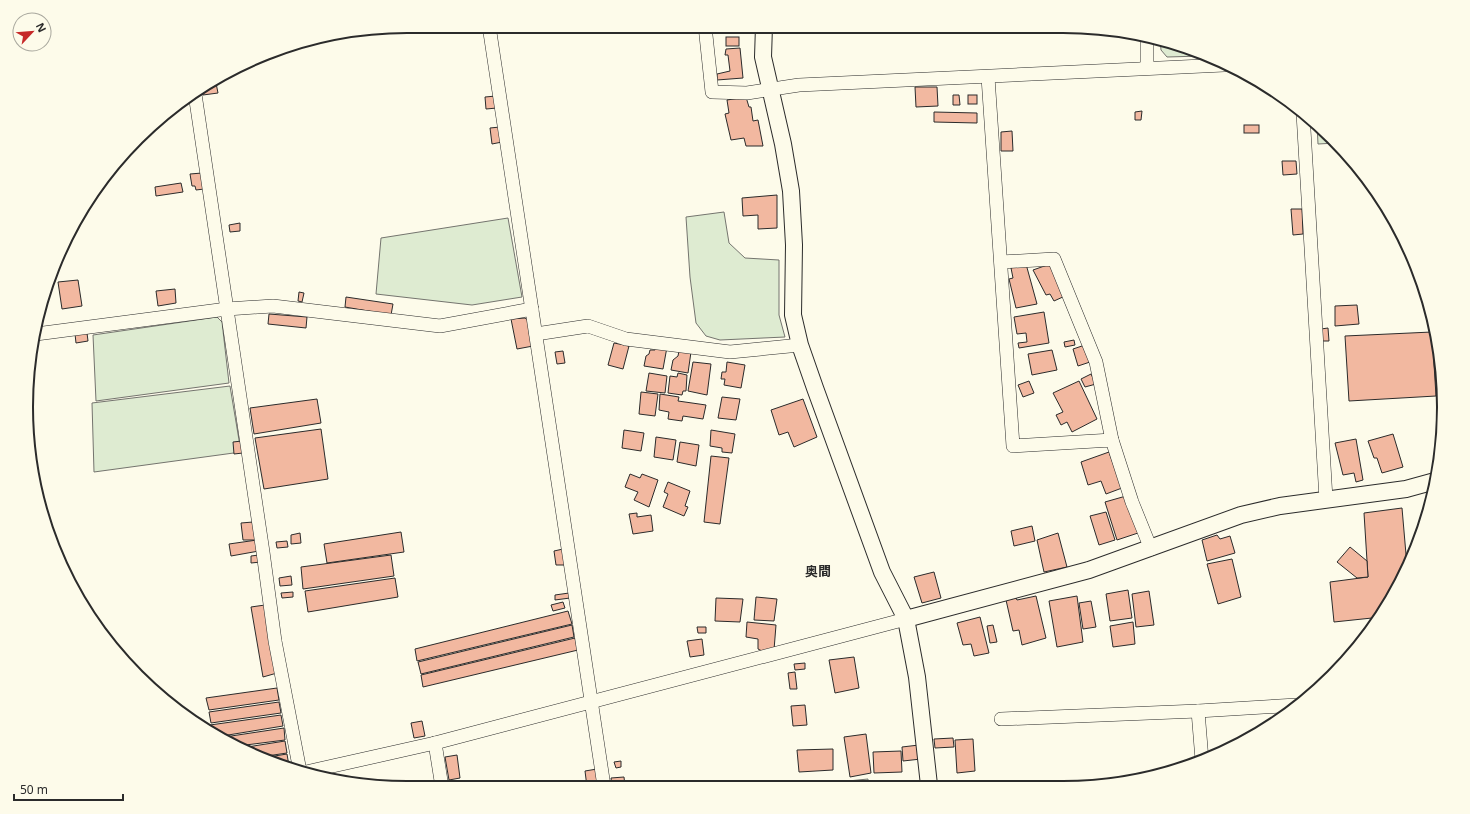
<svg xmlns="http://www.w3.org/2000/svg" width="1470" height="814" font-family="'Noto Sans','Noto Sans JP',sans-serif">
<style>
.green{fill:#deebd1;stroke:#74746e}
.building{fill:#f2b8a0;stroke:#2b2b2b}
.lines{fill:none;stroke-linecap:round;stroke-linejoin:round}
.minor-casing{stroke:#2b2b2b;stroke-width:14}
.tertiary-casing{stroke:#2b2b2b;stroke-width:18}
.minor{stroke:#fdfbea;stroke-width:13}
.tertiary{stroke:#fdfbea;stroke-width:16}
.labels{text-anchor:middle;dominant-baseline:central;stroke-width:3;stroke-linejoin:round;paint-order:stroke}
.quarter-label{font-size:13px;font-weight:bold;fill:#2b2b2b;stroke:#fdfbea}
.rim{fill:none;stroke:#2b2b2b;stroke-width:2}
</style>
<rect width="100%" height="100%" fill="#fdfbea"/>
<!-- green -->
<g class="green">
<path d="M 1160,39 L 1162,39 L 1202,56 L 1167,57 L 1161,50 Z"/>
<path d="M 1317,124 L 1336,143 L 1318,144 Z"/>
<path d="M 724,212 L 729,243 L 745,258 L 779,260 L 779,315 L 785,337 L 720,340 L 706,336 L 696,323 L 690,277 L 686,217 Z"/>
<path d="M 508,218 L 522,297 L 472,305 L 376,294 L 381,238 Z"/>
<path d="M 217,317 L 222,322 L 229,383 L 96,401 L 93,335 Z"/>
<path d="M 230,386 L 241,452 L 94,472 L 92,403 Z"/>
<path d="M 868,779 L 868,786 L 798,786 Z"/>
</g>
<!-- building -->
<g class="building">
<rect x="726" y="37" width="13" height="9"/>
<path d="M 740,48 L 743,78 L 717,80 L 717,74 L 730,71 L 728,55 L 725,55 L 726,49 Z"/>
<path d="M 216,83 L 218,93 L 203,95 L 202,90 Z"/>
<path d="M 915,87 L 937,87 L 938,106 L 916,107 Z"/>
<path d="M 953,95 L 959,95 L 960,105 L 953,105 Z"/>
<rect x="968" y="95" width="9" height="9"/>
<path d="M 496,96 L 497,108 L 486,109 L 485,97 Z"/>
<path d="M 746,97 L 749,107 L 751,107 L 753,121 L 758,120 L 763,146 L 746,146 L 744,138 L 731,140 L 725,114 L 729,113 L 727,100 Z"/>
<path d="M 1142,111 L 1141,120 L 1135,120 L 1135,112 Z"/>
<path d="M 934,112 L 977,113 L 977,123 L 934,122 Z"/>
<rect x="1244" y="125" width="15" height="8"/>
<path d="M 500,127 L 502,142 L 492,144 L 490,128 Z"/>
<path d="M 1012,131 L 1013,151 L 1001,151 L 1001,132 Z"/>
<path d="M 1282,161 L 1296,161 L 1297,174 L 1283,175 Z"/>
<path d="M 202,173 L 204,189 L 196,190 L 195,186 L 192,186 L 190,174 Z"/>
<path d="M 181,183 L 183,192 L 156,196 L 155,187 Z"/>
<path d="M 777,195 L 777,228 L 758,229 L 758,215 L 743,216 L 742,198 Z"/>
<path d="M 1291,209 L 1302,209 L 1303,234 L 1293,235 Z"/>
<path d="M 240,223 L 240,231 L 230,232 L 229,225 Z"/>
<path d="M 1026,264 L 1037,304 L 1016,308 L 1009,279 L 1013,278 L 1011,268 Z"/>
<path d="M 1050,264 L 1065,296 L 1054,301 L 1050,294 L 1046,295 L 1033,270 Z"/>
<path d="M 78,280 L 82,306 L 62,309 L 58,282 Z"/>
<path d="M 175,289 L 176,303 L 158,306 L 156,291 Z"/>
<path d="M 299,292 L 304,293 L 302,302 L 298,301 Z"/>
<path d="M 346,297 L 393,304 L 391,315 L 345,307 Z"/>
<path d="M 1357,305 L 1359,324 L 1335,326 L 1335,306 Z"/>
<path d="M 1044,312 L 1049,343 L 1019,348 L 1018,343 L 1027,342 L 1026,333 L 1017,334 L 1014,317 Z"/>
<path d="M 269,314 L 307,317 L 306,328 L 268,324 Z"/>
<path d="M 525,318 L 529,321 L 533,346 L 517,349 L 511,319 Z"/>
<path d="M 1328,328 L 1329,341 L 1322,341 L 1321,329 Z"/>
<path d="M 1432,332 L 1436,396 L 1349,401 L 1345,336 Z"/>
<path d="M 87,333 L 88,341 L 76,343 L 75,334 Z"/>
<path d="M 1074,340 L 1075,345 L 1065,347 L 1064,342 Z"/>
<path d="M 614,343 L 629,346 L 623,369 L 608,365 Z"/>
<path d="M 656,345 L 667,347 L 663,369 L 644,366 L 646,356 L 649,354 L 650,350 L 655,350 Z"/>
<path d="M 1085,345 L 1090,362 L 1078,366 L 1073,349 Z"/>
<path d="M 1052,350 L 1057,370 L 1032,375 L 1028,354 Z"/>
<path d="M 563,351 L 565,363 L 557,364 L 555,352 Z"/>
<path d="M 679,351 L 691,352 L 688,373 L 671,370 L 673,360 L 678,356 Z"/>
<path d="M 693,362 L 711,364 L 707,395 L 688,391 Z"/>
<path d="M 727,362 L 745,365 L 741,388 L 724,385 L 725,379 L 721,379 L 722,372 L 726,372 Z"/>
<path d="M 649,373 L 667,376 L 665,393 L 646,391 Z"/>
<path d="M 678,373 L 687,375 L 686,391 L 683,391 L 682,395 L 668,393 L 670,376 L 677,377 Z"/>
<path d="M 1091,374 L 1096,384 L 1085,387 L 1081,379 Z"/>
<path d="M 1029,381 L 1034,393 L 1023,397 L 1018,385 Z"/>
<path d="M 1079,381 L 1097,419 L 1072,432 L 1067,422 L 1061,425 L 1056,415 L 1063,412 L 1053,393 Z"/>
<path d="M 641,392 L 658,394 L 655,416 L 639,414 Z"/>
<path d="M 660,394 L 679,397 L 678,401 L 706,405 L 703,419 L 683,416 L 682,421 L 668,419 L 669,412 L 659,410 Z"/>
<path d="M 722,397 L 740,399 L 736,420 L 718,418 Z"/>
<path d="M 317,399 L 321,423 L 254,434 L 250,408 Z"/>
<path d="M 803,399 L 817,437 L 794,447 L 788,432 L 779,435 L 771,410 Z"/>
<path d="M 321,429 L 328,479 L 264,489 L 255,438 Z"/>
<path d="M 624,430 L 644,433 L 641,451 L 622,448 Z"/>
<path d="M 711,430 L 735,434 L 732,453 L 722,452 L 722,448 L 710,446 Z"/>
<path d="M 1393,434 L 1403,467 L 1382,473 L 1377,458 L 1374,458 L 1368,441 Z"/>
<path d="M 656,437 L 676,440 L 673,460 L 654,457 Z"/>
<path d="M 1356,439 L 1363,480 L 1356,482 L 1354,473 L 1343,475 L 1335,443 Z"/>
<path d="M 242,441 L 243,453 L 234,454 L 233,442 Z"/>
<path d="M 680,442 L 699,445 L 696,466 L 677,462 Z"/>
<path d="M 1109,452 L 1122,488 L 1106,494 L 1101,481 L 1088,485 L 1081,462 Z"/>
<path d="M 711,456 L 729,458 L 720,524 L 704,522 Z"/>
<path d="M 630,474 L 640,478 L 642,474 L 658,480 L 649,507 L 634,500 L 638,492 L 625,487 Z"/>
<path d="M 668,482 L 690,491 L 685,506 L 688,507 L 684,516 L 663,507 L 668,494 L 664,492 Z"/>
<path d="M 1126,496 L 1138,533 L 1117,540 L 1105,502 Z"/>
<path d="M 1402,508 L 1407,566 L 1393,598 L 1373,624 L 1372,618 L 1334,622 L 1330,582 L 1368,577 L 1364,513 Z"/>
<path d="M 1106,512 L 1115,540 L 1099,545 L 1090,516 Z"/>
<path d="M 637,513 L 637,517 L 651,515 L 653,531 L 633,534 L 629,514 Z"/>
<path d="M 253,522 L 255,540 L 243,540 L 241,523 Z"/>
<path d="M 1032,526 L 1035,541 L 1014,546 L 1011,531 Z"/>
<path d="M 401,532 L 404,552 L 327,563 L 324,544 Z"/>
<path d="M 300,533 L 301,543 L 291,544 L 291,535 Z"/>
<path d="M 1058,533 L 1067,567 L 1044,572 L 1037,540 Z"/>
<path d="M 1217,535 L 1220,539 L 1230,536 L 1235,553 L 1207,561 L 1202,540 Z"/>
<path d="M 257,540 L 259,551 L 231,556 L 229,544 Z"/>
<path d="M 287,541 L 288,547 L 277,548 L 276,542 Z"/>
<path d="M 1350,547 L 1367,561 L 1368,577 L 1357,578 L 1337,562 Z"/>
<path d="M 563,549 L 565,565 L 556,565 L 554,551 Z"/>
<path d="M 259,555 L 261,562 L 251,563 L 251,556 Z"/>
<path d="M 391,555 L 394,576 L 303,589 L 301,567 Z"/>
<path d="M 1232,559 L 1241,597 L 1218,604 L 1207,564 Z"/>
<path d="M 934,572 L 941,598 L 922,603 L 914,577 Z"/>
<path d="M 291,576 L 292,585 L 280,586 L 279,578 Z"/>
<path d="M 395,578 L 398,597 L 308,612 L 305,591 Z"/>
<path d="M 1128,590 L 1132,618 L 1110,621 L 1106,594 Z"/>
<path d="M 1149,591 L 1154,625 L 1136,627 L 1132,594 Z"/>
<path d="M 293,592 L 293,597 L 282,598 L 281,593 Z"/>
<path d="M 569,593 L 570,598 L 555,600 L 555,595 Z"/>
<path d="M 1036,596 L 1046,638 L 1022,645 L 1019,630 L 1013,631 L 1006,600 L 1016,598 L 1017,600 Z"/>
<path d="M 1077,596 L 1083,642 L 1057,647 L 1049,601 Z"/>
<path d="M 756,597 L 777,599 L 774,621 L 754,620 Z"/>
<path d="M 716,598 L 743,599 L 740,622 L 715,621 Z"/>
<path d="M 1091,601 L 1096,627 L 1083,629 L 1079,603 Z"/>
<path d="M 563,602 L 565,608 L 553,611 L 551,605 Z"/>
<path d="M 265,605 L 277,673 L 263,677 L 251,607 Z"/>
<path d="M 568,611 L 572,624 L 417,661 L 415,649 Z"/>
<path d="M 980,617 L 989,653 L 974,656 L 971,644 L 963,645 L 957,623 Z"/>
<path d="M 747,622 L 776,625 L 774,650 L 764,652 L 758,649 L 758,639 L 746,637 Z"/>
<path d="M 1133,622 L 1135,644 L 1113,647 L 1110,626 Z"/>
<path d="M 572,625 L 574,637 L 421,674 L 418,662 Z"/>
<path d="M 993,625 L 997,642 L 990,643 L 987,626 Z"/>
<path d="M 697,627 L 706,627 L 706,633 L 698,633 Z"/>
<path d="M 575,638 L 578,650 L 423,687 L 421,675 Z"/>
<path d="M 702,639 L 704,655 L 690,657 L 687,641 Z"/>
<path d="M 854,657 L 859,688 L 835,693 L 829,660 Z"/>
<path d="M 805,663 L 805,669 L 795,670 L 794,664 Z"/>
<path d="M 795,672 L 797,689 L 790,689 L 788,673 Z"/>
<path d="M 277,688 L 279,700 L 209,710 L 206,698 Z"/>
<path d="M 279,702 L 281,713 L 211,723 L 209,712 Z"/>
<path d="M 805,705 L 807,725 L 793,726 L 791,706 Z"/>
<path d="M 281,715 L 283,726 L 216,737 L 212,733 L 210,725 Z"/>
<path d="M 422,721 L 425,736 L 414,738 L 411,723 Z"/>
<path d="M 284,728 L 285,740 L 238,746 L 218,738 Z"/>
<path d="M 866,734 L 871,773 L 850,777 L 844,737 Z"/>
<path d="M 953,738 L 954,747 L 935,748 L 934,739 Z"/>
<path d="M 973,739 L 975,771 L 957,773 L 955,740 Z"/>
<path d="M 285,741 L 287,753 L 260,757 L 241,748 Z"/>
<path d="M 919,745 L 921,759 L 903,761 L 902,747 Z"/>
<path d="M 833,749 L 833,770 L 799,772 L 797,750 Z"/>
<path d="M 901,751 L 902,772 L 874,773 L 873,752 Z"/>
<path d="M 287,754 L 289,766 L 283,767 L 262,758 Z"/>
<path d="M 457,755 L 460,778 L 449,780 L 445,757 Z"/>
<path d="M 621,761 L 621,767 L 616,768 L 614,762 Z"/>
<path d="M 597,769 L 599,786 L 587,787 L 585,771 Z"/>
<path d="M 624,777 L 625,786 L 612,786 L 611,778 Z"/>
</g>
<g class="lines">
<!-- minor casing -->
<g class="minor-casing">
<g id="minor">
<path d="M 489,26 L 604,786"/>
<path d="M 705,26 L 712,92 L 747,93 L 799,85 L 1224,65"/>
<path d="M 1147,37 L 1147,67"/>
<path d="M 988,77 L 1013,446 L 1112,440 L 1132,502 L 1151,549"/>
<path d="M 195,94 L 263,552 L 275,641 L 300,771"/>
<path d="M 1303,113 L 1326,499"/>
<path d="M 1001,262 L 1054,259 L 1096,362 L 1112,440"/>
<path d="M 36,334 L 227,309 L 273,306 L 440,326 L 532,309"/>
<path d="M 536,334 L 588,326 L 626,339 L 730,352 L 800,345"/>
<path d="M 1198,711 L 1202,760"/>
<path d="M 1001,719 L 1198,711 L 1297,705"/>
<path d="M 435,743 L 442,787"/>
<path d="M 306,772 L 435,743 L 906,619"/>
</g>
</g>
<!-- tertiary casing -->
<g class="tertiary-casing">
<g id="tertiary">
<path d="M 764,26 L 763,57 L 783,144 L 791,191 L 794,245 L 793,315 L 800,345 L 815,388 L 882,572 L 906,619 L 917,677 L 929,785"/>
<path d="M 906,619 L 1089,570 L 1241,515 L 1280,506 L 1406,489 L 1435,481"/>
</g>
</g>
<!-- minor -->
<use href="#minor" class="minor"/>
<!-- tertiary -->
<use href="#tertiary" class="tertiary"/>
</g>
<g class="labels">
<!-- quarter labels -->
<g class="quarter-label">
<text x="818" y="571">奥間</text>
</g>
</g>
<!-- crop -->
<path d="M0 0H1470V814H0ZM407 33H1063A374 374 0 0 1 1437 407V407A374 374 0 0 1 1063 781H407A374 374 0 0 1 33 407V407A374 374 0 0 1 407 33Z" fill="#fdfbea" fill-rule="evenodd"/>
<path class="rim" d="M407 33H1063A374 374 0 0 1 1437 407V407A374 374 0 0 1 1063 781H407A374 374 0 0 1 33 407V407A374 374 0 0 1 407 33Z"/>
<!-- north arrow -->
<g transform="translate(32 32) rotate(64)"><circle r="19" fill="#fdfbea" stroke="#a9a89e"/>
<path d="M0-3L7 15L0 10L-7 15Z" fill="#c62828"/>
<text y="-6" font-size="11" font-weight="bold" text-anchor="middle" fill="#2b2b2b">N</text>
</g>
<!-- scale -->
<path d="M14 794v6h109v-6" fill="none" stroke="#2b2b2b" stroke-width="2"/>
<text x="20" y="794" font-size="12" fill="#2b2b2b" stroke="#fdfbea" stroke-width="3" paint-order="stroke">50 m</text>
</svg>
